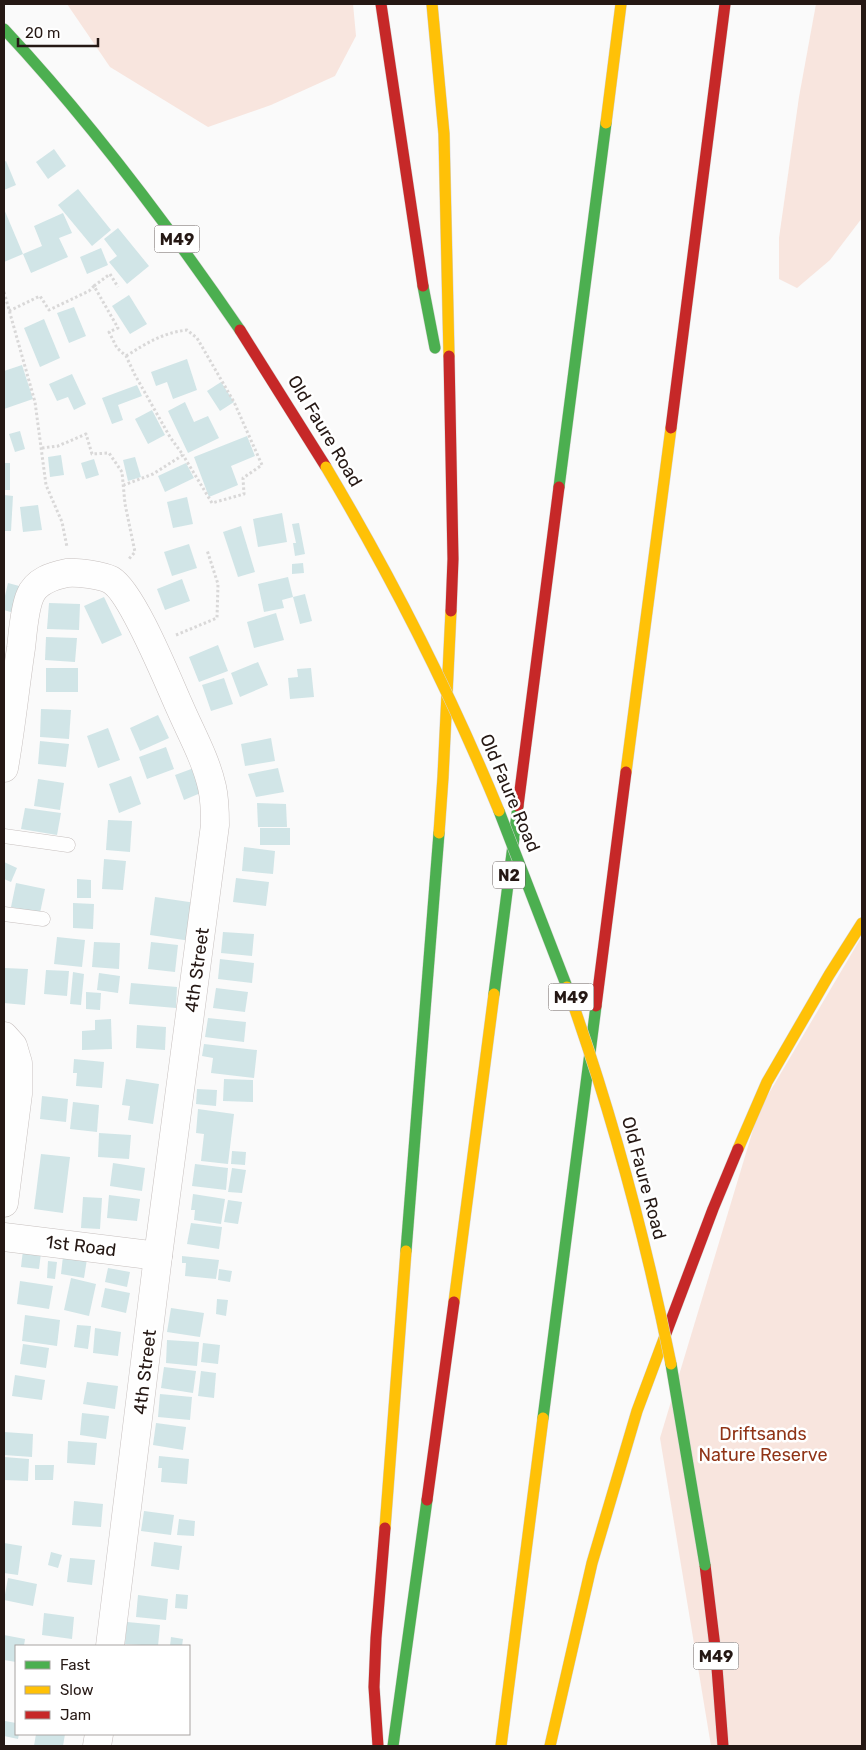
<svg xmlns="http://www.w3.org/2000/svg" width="866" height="1750" font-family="Rubik,sans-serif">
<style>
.green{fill:#f8e5de}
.building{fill:#d1e5e7}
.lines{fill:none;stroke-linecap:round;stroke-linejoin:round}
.lane-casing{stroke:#c7c0bf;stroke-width:15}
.street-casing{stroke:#c7c0bf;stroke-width:29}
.fast-casing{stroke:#d6d4d3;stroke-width:12}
.slow-casing{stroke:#d6d4d3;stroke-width:12}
.jam-casing{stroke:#d6d4d3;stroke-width:12}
.path{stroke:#d9d8d8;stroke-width:3;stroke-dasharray:2.5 2.5;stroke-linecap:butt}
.lane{stroke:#fefefe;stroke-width:14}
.street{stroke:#fefefe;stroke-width:28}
.fast{stroke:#4caf50;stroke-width:11}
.slow{stroke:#ffc107;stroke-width:11}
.jam{stroke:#c62828;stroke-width:11}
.fast-bridge-casing{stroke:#d6d4d3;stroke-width:12;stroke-linecap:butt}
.slow-bridge-casing{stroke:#d6d4d3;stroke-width:12;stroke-linecap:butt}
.fast-bridge{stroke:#4caf50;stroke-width:11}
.slow-bridge{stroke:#ffc107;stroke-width:11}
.labels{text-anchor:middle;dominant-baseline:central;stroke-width:5;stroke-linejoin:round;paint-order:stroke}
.shield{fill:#fff;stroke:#665d5a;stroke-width:1}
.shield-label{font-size:16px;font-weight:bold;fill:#251814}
.street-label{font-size:18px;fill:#251814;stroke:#fff}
.park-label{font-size:18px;fill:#903417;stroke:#fff}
</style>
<rect width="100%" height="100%" fill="#fafafa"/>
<!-- green -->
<g class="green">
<path d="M 67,4 L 353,4 L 356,36 L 335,76 L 271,105 L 208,127 L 110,67 Z"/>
<path d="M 816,4 L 862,4 L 862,218 L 830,260 L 797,288 L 779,279 L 779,238 L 799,97 Z"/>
<path d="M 862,936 L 862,1746 L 711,1746 L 660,1438 L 759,1110 Z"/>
</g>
<!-- building -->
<g class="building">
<path d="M 54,149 L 66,166 L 48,179 L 36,162 Z"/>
<path d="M 6,161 L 16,185 L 4,190 L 4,162 Z"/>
<path d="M 78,189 L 111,230 L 92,246 L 58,205 Z"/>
<path d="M 4,209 L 23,254 L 42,246 L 34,226 L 63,213 L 72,233 L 59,238 L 68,257 L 31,273 L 23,254 L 4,262 Z"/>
<path d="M 118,228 L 149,266 L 127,284 L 109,262 L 117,256 L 104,239 Z"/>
<path d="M 101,248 L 108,265 L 87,274 L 80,257 Z"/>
<path d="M 129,295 L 147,324 L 130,334 L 112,306 Z"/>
<path d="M 74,307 L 86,336 L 69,343 L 57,313 Z"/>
<path d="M 44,319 L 60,358 L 40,367 L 24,328 Z"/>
<path d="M 187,359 L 197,390 L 173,399 L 167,382 L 156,386 L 151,372 Z"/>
<path d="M 22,365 L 33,399 L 4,409 L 4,371 Z"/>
<path d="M 72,374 L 86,404 L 74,410 L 68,397 L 57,401 L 49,384 Z"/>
<path d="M 221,382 L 234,402 L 220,411 L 207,391 Z"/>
<path d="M 137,385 L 142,396 L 118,405 L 123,420 L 112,424 L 102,398 Z"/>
<path d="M 185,402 L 194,422 L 208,416 L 219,438 L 188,453 L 168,411 Z"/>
<path d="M 152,410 L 165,435 L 148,444 L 135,419 Z"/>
<path d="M 20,431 L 25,449 L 15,452 L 9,434 Z"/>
<path d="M 247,436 L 255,456 L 231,466 L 238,485 L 209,497 L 194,457 Z"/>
<path d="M 61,455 L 64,475 L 50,477 L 48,457 Z"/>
<path d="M 135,457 L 141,477 L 128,481 L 123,460 Z"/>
<path d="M 94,459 L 99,475 L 86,479 L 81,463 Z"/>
<rect x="4" y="463" width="6" height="27"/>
<path d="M 186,463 L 194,478 L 165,492 L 158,476 Z"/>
<path d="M 4,495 L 13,496 L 11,531 L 4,531 Z"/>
<path d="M 187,497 L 193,524 L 173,528 L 167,502 Z"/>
<path d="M 38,505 L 42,530 L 23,532 L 20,507 Z"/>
<path d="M 282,513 L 287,542 L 258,547 L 253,519 Z"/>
<path d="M 299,523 L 305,554 L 295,556 L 293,543 L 296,543 L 292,524 Z"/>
<path d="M 241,526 L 255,572 L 238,577 L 223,532 Z"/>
<path d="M 189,544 L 197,568 L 172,576 L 164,552 Z"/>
<path d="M 303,563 L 304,573 L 292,574 L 292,564 Z"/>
<path d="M 288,577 L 293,597 L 282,600 L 284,608 L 264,612 L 258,584 Z"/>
<path d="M 182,579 L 190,601 L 165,610 L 157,589 Z"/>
<path d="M 8,583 L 23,587 L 17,614 L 4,610 L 4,600 Z"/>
<path d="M 305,594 L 312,621 L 300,624 L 293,597 Z"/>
<path d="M 104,597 L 122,635 L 102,644 L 84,606 Z"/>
<path d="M 49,603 L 80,604 L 79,630 L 47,629 Z"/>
<path d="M 276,613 L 284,640 L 254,648 L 247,622 Z"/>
<path d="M 46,637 L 77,638 L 75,662 L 45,660 Z"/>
<path d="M 218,645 L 228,671 L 199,682 L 189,657 Z"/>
<path d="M 258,662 L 268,685 L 240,697 L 231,673 Z"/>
<rect x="46" y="668" width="32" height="24"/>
<path d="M 311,668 L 314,697 L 290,699 L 288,678 L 298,677 L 297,669 Z"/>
<path d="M 224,678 L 233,704 L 211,711 L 202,685 Z"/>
<path d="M 41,709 L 71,710 L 69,739 L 40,737 Z"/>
<path d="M 158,715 L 169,738 L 140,751 L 130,728 Z"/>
<path d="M 108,728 L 120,760 L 98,768 L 87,736 Z"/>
<path d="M 271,738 L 275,761 L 245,766 L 241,744 Z"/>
<path d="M 40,741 L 69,744 L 66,767 L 38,764 Z"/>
<path d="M 166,747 L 174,769 L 147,779 L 139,757 Z"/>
<path d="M 194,768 L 203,792 L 184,800 L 175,775 Z"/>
<path d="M 278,768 L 284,792 L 256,797 L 248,774 Z"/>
<path d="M 131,776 L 141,804 L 119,813 L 109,784 Z"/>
<path d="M 38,779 L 64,783 L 60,810 L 34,806 Z"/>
<path d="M 257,803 L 286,804 L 287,827 L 258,827 Z"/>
<path d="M 25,808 L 61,813 L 57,835 L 21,829 Z"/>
<path d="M 108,820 L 132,821 L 130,852 L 106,850 Z"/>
<rect x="260" y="828" width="30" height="17"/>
<path d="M 244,847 L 275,851 L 273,874 L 242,871 Z"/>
<path d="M 104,859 L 126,861 L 123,890 L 102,889 Z"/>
<path d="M 4,862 L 17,868 L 11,882 L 4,879 Z"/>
<path d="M 236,878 L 269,882 L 266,906 L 233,902 Z"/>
<path d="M 77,879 L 91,880 L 91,898 L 77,898 Z"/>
<path d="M 16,883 L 45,889 L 40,913 L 11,907 Z"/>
<path d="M 155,897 L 196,903 L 191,941 L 150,935 Z"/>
<path d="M 73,903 L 94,904 L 93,929 L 73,928 Z"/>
<path d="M 223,932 L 254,934 L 252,956 L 221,953 Z"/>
<path d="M 57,937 L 85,940 L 82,967 L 54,964 Z"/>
<path d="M 94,942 L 120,943 L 119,969 L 92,967 Z"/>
<path d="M 151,942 L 178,945 L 175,972 L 148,969 Z"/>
<path d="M 220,959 L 254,963 L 252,983 L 218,979 Z"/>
<path d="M 4,968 L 28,969 L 25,1005 L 4,1003 Z"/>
<path d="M 46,970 L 69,971 L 67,996 L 44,994 Z"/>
<path d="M 73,972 L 84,974 L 81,1005 L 70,1004 Z"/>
<path d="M 99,973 L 120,976 L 118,993 L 97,990 Z"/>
<path d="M 131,983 L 177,987 L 176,1008 L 129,1004 Z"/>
<path d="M 216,988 L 248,992 L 245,1012 L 213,1008 Z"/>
<path d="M 86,992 L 101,993 L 100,1010 L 86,1009 Z"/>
<path d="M 208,1018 L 246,1022 L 244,1042 L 205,1037 Z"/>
<path d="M 111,1019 L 112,1049 L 82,1050 L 82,1031 L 95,1030 L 95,1020 Z"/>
<path d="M 137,1025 L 166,1027 L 165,1050 L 136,1048 Z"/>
<path d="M 204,1044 L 257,1050 L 254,1078 L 211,1073 L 213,1058 L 202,1056 Z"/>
<path d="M 74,1059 L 104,1062 L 102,1088 L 76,1086 L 77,1073 L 73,1073 Z"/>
<path d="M 126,1079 L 159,1084 L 153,1124 L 128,1120 L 130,1106 L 122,1105 Z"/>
<path d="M 224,1079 L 253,1080 L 253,1102 L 223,1101 Z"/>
<path d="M 197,1089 L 217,1090 L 216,1106 L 196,1104 Z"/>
<path d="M 42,1096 L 68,1099 L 66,1122 L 40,1119 Z"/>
<path d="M 73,1102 L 99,1105 L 97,1132 L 70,1129 Z"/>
<path d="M 198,1109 L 234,1114 L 228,1164 L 201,1161 L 204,1134 L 196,1133 Z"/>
<path d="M 99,1133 L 131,1135 L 129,1159 L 98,1157 Z"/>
<path d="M 232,1151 L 246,1152 L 245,1165 L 231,1164 Z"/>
<path d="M 41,1154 L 70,1157 L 63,1213 L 34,1209 Z"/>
<path d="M 113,1163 L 145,1168 L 142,1191 L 110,1186 Z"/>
<path d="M 195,1164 L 228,1168 L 226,1190 L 192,1186 Z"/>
<path d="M 232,1168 L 246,1170 L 242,1193 L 228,1192 Z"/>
<path d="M 193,1194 L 225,1199 L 221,1224 L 194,1220 L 195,1210 L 191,1210 Z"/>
<path d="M 109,1195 L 140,1199 L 137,1221 L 107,1218 Z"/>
<path d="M 83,1197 L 102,1198 L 100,1229 L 81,1228 Z"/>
<path d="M 228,1200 L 242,1202 L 238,1224 L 224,1222 Z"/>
<path d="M 191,1223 L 222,1227 L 219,1249 L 187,1244 Z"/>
<path d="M 23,1250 L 41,1253 L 39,1269 L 21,1267 Z"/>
<path d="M 63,1256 L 87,1259 L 84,1278 L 61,1274 Z"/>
<path d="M 182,1256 L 219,1260 L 216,1279 L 185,1276 L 186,1263 L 182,1263 Z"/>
<path d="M 48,1261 L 57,1262 L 55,1279 L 47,1278 Z"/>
<path d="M 108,1268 L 130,1272 L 127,1287 L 105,1282 Z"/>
<path d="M 219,1269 L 232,1271 L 230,1282 L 218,1280 Z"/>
<path d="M 71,1278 L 96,1284 L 89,1316 L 64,1310 Z"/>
<path d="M 20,1281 L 53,1286 L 49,1309 L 17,1304 Z"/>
<path d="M 105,1288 L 130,1293 L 126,1313 L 101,1307 Z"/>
<path d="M 217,1299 L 228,1300 L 226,1316 L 216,1314 Z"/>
<path d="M 171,1308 L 204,1313 L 200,1337 L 167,1332 Z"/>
<path d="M 25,1315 L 60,1320 L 57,1346 L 22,1341 Z"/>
<path d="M 77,1325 L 91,1326 L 88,1349 L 74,1347 Z"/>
<path d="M 95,1328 L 121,1332 L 118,1356 L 93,1353 Z"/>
<path d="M 167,1340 L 199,1342 L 197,1366 L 166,1363 Z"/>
<path d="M 203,1343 L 220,1345 L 218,1364 L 201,1362 Z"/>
<path d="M 23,1344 L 49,1348 L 46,1368 L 20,1364 Z"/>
<path d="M 164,1367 L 196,1371 L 193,1393 L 161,1388 Z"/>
<path d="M 201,1371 L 216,1373 L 214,1398 L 198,1396 Z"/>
<path d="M 15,1375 L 45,1380 L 42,1400 L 12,1396 Z"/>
<path d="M 87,1382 L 118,1386 L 115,1409 L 83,1404 Z"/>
<path d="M 160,1394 L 192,1397 L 190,1420 L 158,1417 Z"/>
<path d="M 82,1413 L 109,1416 L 106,1439 L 80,1435 Z"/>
<path d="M 156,1423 L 186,1427 L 183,1450 L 153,1445 Z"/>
<path d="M 4,1432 L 33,1434 L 32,1457 L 4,1455 Z"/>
<path d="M 68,1441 L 97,1443 L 95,1465 L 67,1463 Z"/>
<path d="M 159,1456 L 189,1459 L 187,1484 L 161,1482 L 162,1468 L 158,1468 Z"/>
<path d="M 4,1457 L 29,1459 L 28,1481 L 4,1480 Z"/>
<path d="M 35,1465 L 54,1465 L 53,1480 L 35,1480 Z"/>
<path d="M 74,1501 L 103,1504 L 101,1527 L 72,1525 Z"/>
<path d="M 144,1511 L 174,1515 L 171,1535 L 141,1531 Z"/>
<path d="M 179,1519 L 195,1521 L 194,1536 L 177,1535 Z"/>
<path d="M 154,1542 L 182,1546 L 179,1570 L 151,1566 Z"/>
<path d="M 4,1543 L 22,1546 L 18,1575 L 4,1573 Z"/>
<path d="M 51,1552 L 62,1555 L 58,1568 L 48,1565 Z"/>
<path d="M 70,1558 L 95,1560 L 92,1585 L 67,1582 Z"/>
<path d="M 8,1578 L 37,1584 L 33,1606 L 4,1600 Z"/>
<path d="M 176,1594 L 188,1595 L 187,1609 L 175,1608 Z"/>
<path d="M 138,1595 L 168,1599 L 166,1620 L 136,1617 Z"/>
<path d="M 44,1613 L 74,1617 L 72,1639 L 42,1635 Z"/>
<path d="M 127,1622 L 160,1625 L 158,1646 L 125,1644 Z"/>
<path d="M 4,1635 L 25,1639 L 24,1646 L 16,1646 L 16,1662 L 4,1660 Z"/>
<path d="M 171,1637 L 183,1639 L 182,1646 L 170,1646 Z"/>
<path d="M 5,1721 L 16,1723 L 16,1734 L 19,1734 L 18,1739 L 4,1736 Z"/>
<path d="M 36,1734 L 65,1734 L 63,1746 L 34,1746 Z"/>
</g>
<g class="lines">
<!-- lane casing -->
<g class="lane-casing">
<g id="lane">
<path d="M 4,836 L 68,845"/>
<path d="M 4,914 L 43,919"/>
</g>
</g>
<!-- street casing -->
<g class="street-casing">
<g id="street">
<path d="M 4,768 C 11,729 15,688 21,648 C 23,632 24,610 30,596 C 36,581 52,576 67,573 C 77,572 102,575 111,580 C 133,593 169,684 181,710 C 192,735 206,760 212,787 C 215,800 215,812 215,825 L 158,1256 L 110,1646"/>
<path d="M 4,1036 L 13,1046 L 18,1063 L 18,1094 L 4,1203"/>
<path d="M 4,1237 L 158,1256"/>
<path d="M 97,1746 L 99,1734"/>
</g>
</g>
<!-- fast casing -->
<g class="fast-casing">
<g id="fast">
<path d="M 4,29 C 91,122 168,225 240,330"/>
<path d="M 423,286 L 435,348"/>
<path d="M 559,487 L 606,123"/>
<path d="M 494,994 L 518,806"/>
<path d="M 406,1251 L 439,833"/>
<path d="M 543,1418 L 596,1006"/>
<path d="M 393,1746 L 427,1500"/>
</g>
</g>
<!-- slow casing -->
<g class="slow-casing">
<g id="slow">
<path d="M 432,4 L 444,134 L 449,356"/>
<path d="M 606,123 L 621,4"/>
<path d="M 626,772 L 671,428"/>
<path d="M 439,833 L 443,777 L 451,611"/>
<path d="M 738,1149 L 767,1082 L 829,975 L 862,923"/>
<path d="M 454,1302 L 494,994"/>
<path d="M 385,1528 L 406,1251"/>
<path d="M 501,1746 L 543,1418"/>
<path d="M 550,1746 L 592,1563 L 637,1411 L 665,1336"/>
</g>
</g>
<!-- jam casing -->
<g class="jam-casing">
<g id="jam">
<path d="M 381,4 L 423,286"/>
<path d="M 240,330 L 326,467"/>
<path d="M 449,356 L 453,559 L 451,611"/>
<path d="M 671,428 L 725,4"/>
<path d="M 518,806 L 559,487"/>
<path d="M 596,1006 L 626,772"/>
<path d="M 665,1336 L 713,1209 L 738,1149"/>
<path d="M 427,1500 L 454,1302"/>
<path d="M 705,1565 L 716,1655 L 723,1746"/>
<path d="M 378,1746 L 374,1687 L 376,1638 L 385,1528"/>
</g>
</g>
<!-- path -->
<g class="path">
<path d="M 94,286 L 110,274 L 118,287"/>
<path d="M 4,292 L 35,402 L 46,485 L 62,522 L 67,547"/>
<path d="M 9,311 L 40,296 L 49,310 L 89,291 L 94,286 L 118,328 L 109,332 L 117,348 L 126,356 L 135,375 L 170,437 L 183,455 L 153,474 L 124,485"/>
<path d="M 126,356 C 147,343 162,333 187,330 L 197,338 L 234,402 L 262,465 L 243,478 L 244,494 L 212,503 L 183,455"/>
<path d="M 42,448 L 58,446 L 86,434 L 92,454 L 109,453 L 122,472 L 125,504 L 135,552 L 128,560"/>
<path d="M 176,635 L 217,618 L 218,584 L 207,550"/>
</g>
<!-- lane -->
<use href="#lane" class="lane"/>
<!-- street -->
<use href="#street" class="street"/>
<!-- fast -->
<use href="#fast" class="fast"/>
<!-- slow -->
<use href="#slow" class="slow"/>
<!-- jam -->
<use href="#jam" class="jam"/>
<!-- fast-bridge casing -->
<g class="fast-bridge-casing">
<g id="fast-bridge">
<path d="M 499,811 L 567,987"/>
<path d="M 671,1364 L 705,1565"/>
</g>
</g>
<!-- slow-bridge casing -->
<g class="slow-bridge-casing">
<g id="slow-bridge">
<path d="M 326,467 C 392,578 450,692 499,811"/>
<path d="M 567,987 C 611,1110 645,1236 671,1364"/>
</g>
</g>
<!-- fast-bridge -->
<use href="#fast-bridge" class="fast-bridge"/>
<!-- slow-bridge -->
<use href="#slow-bridge" class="slow-bridge"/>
</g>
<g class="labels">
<!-- shield labels -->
<g class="shield">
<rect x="154.5" y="225.5" width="45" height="27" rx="4"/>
<rect x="493" y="861.5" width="32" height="27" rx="4"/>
<rect x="548.5" y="983.5" width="45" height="27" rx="4"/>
<rect x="693.5" y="1642.5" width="45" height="27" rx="4"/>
</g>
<g class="shield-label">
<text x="177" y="239">M49</text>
<text x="509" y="875">N2</text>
<text x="571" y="997">M49</text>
<text x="716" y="1656">M49</text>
</g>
<!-- street labels -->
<g class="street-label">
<text transform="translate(325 431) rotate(59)">Old Faure Road</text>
<text transform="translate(510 793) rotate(67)">Old Faure Road</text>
<text transform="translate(197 970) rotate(-82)">4th Street</text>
<text transform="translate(644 1178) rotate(75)">Old Faure Road</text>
<text transform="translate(81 1246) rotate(7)">1st Road</text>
<text transform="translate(145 1372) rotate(-83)">4th Street</text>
</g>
<!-- park labels -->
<g class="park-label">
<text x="763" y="1434">Driftsands<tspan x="763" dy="21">Nature Reserve</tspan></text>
</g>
</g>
<!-- border -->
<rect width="866" height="1750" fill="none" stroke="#251814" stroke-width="10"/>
<!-- legend -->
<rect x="15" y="1645" width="175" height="90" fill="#ffffff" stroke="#a8a3a1"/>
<rect x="25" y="1661" width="25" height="8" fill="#4caf50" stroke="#a8a3a1"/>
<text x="60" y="1670" font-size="15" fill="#251814">Fast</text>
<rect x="25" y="1686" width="25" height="8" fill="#ffc107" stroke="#a8a3a1"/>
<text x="60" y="1695" font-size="15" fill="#251814">Slow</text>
<rect x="25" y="1711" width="25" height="8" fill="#c62828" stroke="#a8a3a1"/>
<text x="60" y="1720" font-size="15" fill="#251814">Jam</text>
<!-- scale -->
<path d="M18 38v8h80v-8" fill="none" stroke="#251814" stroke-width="2.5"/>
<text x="25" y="38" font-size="15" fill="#251814" stroke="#ffffff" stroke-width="4" paint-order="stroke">20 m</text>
</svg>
